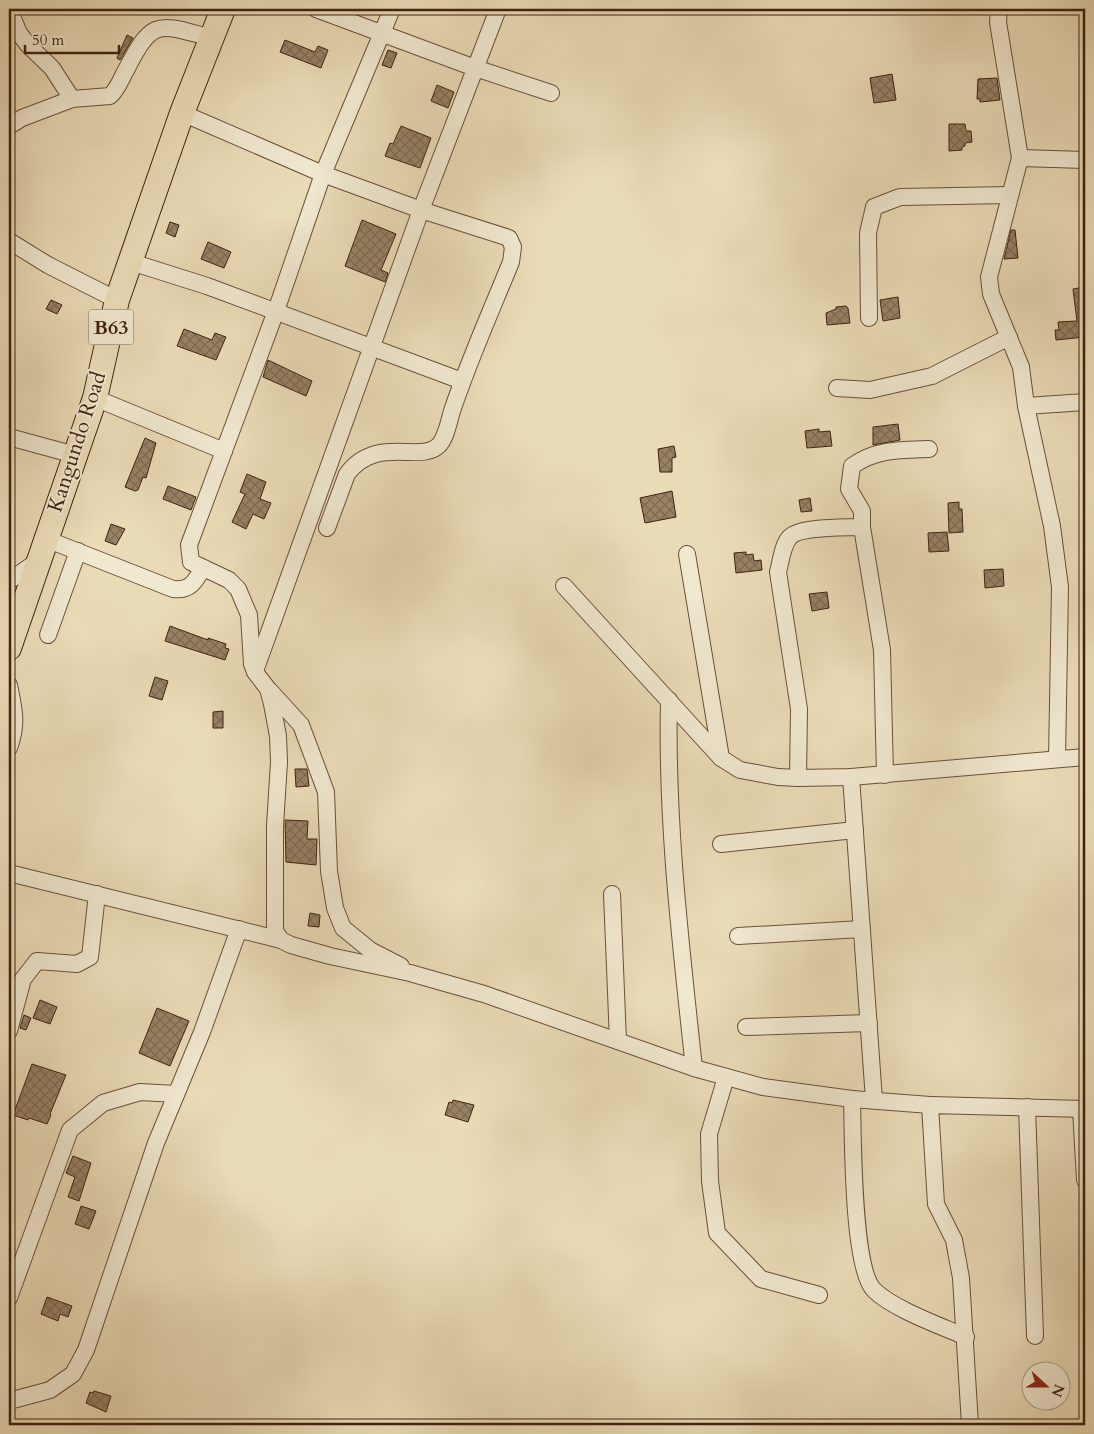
<svg xmlns="http://www.w3.org/2000/svg" width="1094" height="1434" font-family="Cardo,serif">
<style>
.building{fill:url(#building-cross-hatch);stroke:#3f220f}
.lines{fill:none;stroke-linecap:round;stroke-linejoin:round}
.minor-casing{stroke:#6a5039;stroke-width:18}
.highway-casing{stroke:#3f220f;stroke-width:26}
.minor{stroke:#f1e8d0;stroke-width:16}
.highway{stroke:#eadbb7;stroke-width:24}
.labels{text-anchor:middle;dominant-baseline:central;stroke-width:4;stroke-linejoin:round;paint-order:stroke}
.shield{fill:#f1e8d0;stroke:#745d49;stroke-width:1}
.shield-label{font-size:20px;font-weight:bold;fill:#3f220f}
.street-label{font-size:21px;fill:#3f220f;stroke:#f1e8d0}
</style>
<defs>
<pattern id="building-cross-hatch" width="8" height="8" patternUnits="userSpaceOnUse" patternTransform="scale(1.25)"><rect width="8" height="8" fill="#988266"/><path d="M0 0l8 8M0 8l8-8" fill="none" stroke="#7d6a52"/></pattern>
</defs>
<rect width="100%" height="100%" fill="#eadbb7"/>
<filter id="stains"><feTurbulence type="fractalNoise" baseFrequency=".004" numOctaves="4"/><feColorMatrix values="0 0 0 0 .2 0 0 0 0 .09 0 0 0 0 .02 0 0 0 .5 -.17"/></filter>
<radialGradient id="worn" r=".72"><stop offset=".6" stop-color="#630" stop-opacity="0"/><stop offset="1" stop-color="#630" stop-opacity=".3"/></radialGradient>
<!-- building -->
<g class="building">
<path d="M 127,35 L 133,38 L 120,60 L 117,58 Z"/>
<path d="M 285,40 L 315,52 L 318,46 L 328,50 L 321,68 L 280,52 Z"/>
<path d="M 388,50 L 397,53 L 391,68 L 382,65 Z"/>
<path d="M 892,74 L 896,100 L 874,103 L 870,78 Z"/>
<path d="M 997,78 L 1000,100 L 980,102 L 980,99 L 977,99 L 978,79 Z"/>
<path d="M 437,85 L 454,92 L 448,108 L 431,101 Z"/>
<path d="M 949,124 L 965,124 L 966,131 L 971,131 L 972,142 L 965,143 L 965,146 L 962,147 L 962,150 L 949,151 Z"/>
<path d="M 401,126 L 431,138 L 420,168 L 385,156 L 390,143 L 393,144 Z"/>
<path d="M 362,220 L 396,234 L 381,270 L 388,273 L 385,282 L 345,266 Z"/>
<path d="M 170,222 L 179,225 L 175,237 L 166,233 Z"/>
<path d="M 1011,230 L 1015,230 L 1018,258 L 1004,259 Z"/>
<path d="M 208,242 L 231,252 L 224,268 L 201,259 Z"/>
<path d="M 1085,287 L 1085,337 L 1056,340 L 1055,330 L 1059,330 L 1058,322 L 1077,321 L 1073,289 Z"/>
<path d="M 898,297 L 900,318 L 883,321 L 880,300 Z"/>
<path d="M 51,300 L 62,305 L 57,314 L 46,309 Z"/>
<path d="M 846,306 L 848,308 L 850,323 L 827,325 L 826,313 L 836,309 L 836,307 Z"/>
<path d="M 184,329 L 212,340 L 215,333 L 226,337 L 216,360 L 177,346 Z"/>
<path d="M 268,360 L 312,381 L 306,396 L 263,377 Z"/>
<path d="M 898,424 L 900,440 L 873,445 L 873,427 Z"/>
<path d="M 819,429 L 819,432 L 830,431 L 832,446 L 807,448 L 805,431 Z"/>
<path d="M 145,438 L 156,443 L 146,478 L 143,477 L 138,490 L 135,491 L 125,487 Z"/>
<path d="M 674,446 L 676,457 L 672,458 L 672,472 L 660,472 L 658,449 Z"/>
<path d="M 247,474 L 266,482 L 260,499 L 271,503 L 264,519 L 253,514 L 246,529 L 232,522 L 245,494 L 240,492 Z"/>
<path d="M 168,486 L 196,497 L 191,510 L 163,499 Z"/>
<path d="M 672,491 L 676,517 L 645,523 L 640,498 Z"/>
<path d="M 810,498 L 812,511 L 801,512 L 799,500 Z"/>
<path d="M 959,502 L 959,509 L 962,509 L 963,532 L 949,533 L 948,503 Z"/>
<path d="M 111,524 L 125,529 L 116,545 L 105,541 Z"/>
<path d="M 947,532 L 949,551 L 929,552 L 928,533 Z"/>
<path d="M 746,552 L 746,555 L 753,554 L 754,561 L 761,560 L 762,570 L 736,573 L 734,553 Z"/>
<path d="M 1003,569 L 1004,586 L 985,588 L 984,570 Z"/>
<path d="M 827,592 L 829,608 L 812,611 L 809,594 Z"/>
<path d="M 170,626 L 208,640 L 208,638 L 226,644 L 225,648 L 229,649 L 225,660 L 165,641 Z"/>
<path d="M 155,677 L 168,681 L 162,700 L 149,696 Z"/>
<path d="M 223,711 L 223,728 L 213,728 L 213,712 Z"/>
<path d="M 295,769 L 307,769 L 309,786 L 296,787 Z"/>
<path d="M 285,820 L 308,821 L 307,839 L 317,839 L 316,865 L 286,862 Z"/>
<path d="M 310,913 L 320,915 L 319,927 L 308,926 Z"/>
<path d="M 40,1000 L 57,1007 L 50,1024 L 33,1018 Z"/>
<path d="M 157,1008 L 189,1021 L 170,1066 L 139,1053 Z"/>
<path d="M 24,1015 L 31,1018 L 26,1030 L 20,1028 Z"/>
<path d="M 32,1064 L 66,1075 L 50,1114 L 51,1115 L 47,1124 L 29,1118 L 28,1120 L 13,1115 Z"/>
<path d="M 453,1100 L 474,1105 L 468,1122 L 445,1115 L 449,1102 L 452,1103 Z"/>
<path d="M 73,1156 L 91,1163 L 79,1201 L 68,1197 L 75,1177 L 66,1173 Z"/>
<path d="M 81,1206 L 96,1211 L 89,1229 L 75,1224 Z"/>
<path d="M 47,1297 L 72,1306 L 68,1317 L 60,1314 L 58,1321 L 41,1314 Z"/>
<path d="M 94,1391 L 111,1396 L 106,1412 L 86,1403 L 90,1392 L 93,1393 Z"/>
</g>
<g class="lines">
<!-- minor casing -->
<g class="minor-casing">
<g id="minor">
<path d="M 9,9 L 19,33 L 28,45 L 52,68 L 72,99"/>
<path d="M 316,9 L 475,68 L 551,93"/>
<path d="M 392,9 L 323,174 L 276,311 L 189,545 L 191,562 L 229,580 L 238,589 L 249,615 L 252,664 L 255,672 L 268,689 L 272,704 L 278,736 L 279,762 L 275,826 L 275,931 L 281,940 L 291,945 L 330,956 L 410,973 L 484,994 L 694,1068 L 763,1087 L 852,1099 L 930,1105"/>
<path d="M 999,9 L 998,22 L 1020,158 L 989,277 L 991,294 L 1021,367 L 1026,406 L 1052,526 L 1060,587 L 1057,759"/>
<path d="M 182,113 L 323,174 L 421,210 L 509,238 L 513,247 L 511,262 C 491,311 469,360 452,411 C 449,421 446,439 438,446 C 419,463 376,435 347,474 L 327,528"/>
<path d="M 9,126 L 22,118 L 72,99 L 110,96 C 118,89 121,79 126,70 C 153,17 158,24 212,38"/>
<path d="M 1020,158 L 1085,160"/>
<path d="M 9,241 L 48,265 L 117,300"/>
<path d="M 131,262 L 207,286 L 462,381"/>
<path d="M 869,318 L 868,233 L 874,207 L 900,197 L 1009,195"/>
<path d="M 837,388 L 870,390 L 932,376 L 1009,337"/>
<path d="M 95,398 L 224,451"/>
<path d="M 1026,406 L 1085,402"/>
<path d="M 9,437 L 75,455"/>
<path d="M 46,539 L 173,589 C 190,591 195,582 203,568"/>
<path d="M 687,554 L 721,758"/>
<path d="M 9,581 L 39,560"/>
<path d="M 564,586 L 721,758 L 740,770 L 778,777 L 798,778 L 851,777 L 1085,757"/>
<path d="M 48,635 L 78,551"/>
<path d="M 255,671 L 421,210 L 498,9"/>
<path d="M 9,685 C 14,710 18,723 9,748"/>
<path d="M 270,691 L 301,725 L 326,792 L 329,871 L 335,908 L 343,928 L 370,950 L 401,966"/>
<path d="M 669,700 C 666,824 681,946 694,1068"/>
<path d="M 885,775 L 882,650 L 862,527 L 862,511 L 849,489 L 852,466 C 876,449 900,450 929,449"/>
<path d="M 851,777 L 874,1100"/>
<path d="M 798,778 L 799,709 L 778,572 C 781,561 782,547 789,538 C 798,526 847,528 862,527"/>
<path d="M 721,844 L 855,830"/>
<path d="M 9,873 L 281,940"/>
<path d="M 612,894 L 618,1041"/>
<path d="M 738,936 L 862,929"/>
<path d="M 746,1027 L 869,1023"/>
<path d="M 9,1031 L 23,979 L 37,961 L 77,964 L 90,957 L 97,894"/>
<path d="M 726,1077 L 709,1134 L 710,1181 L 717,1233 L 761,1279 L 819,1295"/>
<path d="M 852,1099 C 853,1134 852,1268 874,1290 C 893,1309 941,1326 966,1337"/>
<path d="M 1027,1107 L 1035,1336"/>
<path d="M 1081,1109 L 1085,1180"/>
<path d="M 9,1298 L 70,1130 L 103,1103 L 140,1092 L 176,1094"/>
<path d="M 9,1401 L 50,1390 L 73,1374 L 86,1350 L 156,1143 L 202,1032 L 239,929"/>
<path d="M 970,1425 L 961,1278 L 954,1240 L 936,1204 L 930,1105 L 1085,1109"/>
</g>
</g>
<!-- highway casing -->
<g class="highway-casing">
<path id="highway" d="M 9,648 L 95,398 L 117,300 L 182,113 L 223,9"/>
</g>
<!-- minor -->
<use href="#minor" class="minor"/>
<!-- highway -->
<use href="#highway" class="highway"/>
</g>
<g class="labels">
<!-- shield labels -->
<rect class="shield" x="88.5" y="309.5" width="45" height="35" rx="4"/>
<g class="shield-label">
<text x="111" y="327">B63</text>
</g>
<!-- street labels -->
<g class="street-label">
<text transform="translate(77 442) rotate(-72)">Kangundo Road</text>
</g>
</g>
<!-- margin -->
<rect width="1094" height="1434" fill="none" stroke="#eadbb7" stroke-width="30"/>
<rect x="10" y="10" width="1074" height="1414" fill="none" stroke="#3f220f" stroke-width="2.5"/>
<rect x="15" y="15" width="1064" height="1404" fill="none" stroke="#3f220f"/>
<!-- north arrow -->
<g transform="translate(1046 1386) rotate(111)"><circle r="24" fill="#f1e8d0" stroke="#aa9983"/>
<path d="M0-4L9 19L0 12L-9 19Z" fill="#8f2418"/>
<text y="-8" font-size="14" font-weight="bold" text-anchor="middle" fill="#3f220f">N</text>
</g>
<!-- scale -->
<path d="M25 45v8h94v-8" fill="none" stroke="#3f220f" stroke-width="2.5"/>
<text x="32" y="45" font-size="15" fill="#3f220f" stroke="#f1e8d0" stroke-width="4" paint-order="stroke">50 m</text>
<rect width="100%" height="100%" filter="url(#stains)"/>
<rect width="100%" height="100%" fill="url(#worn)"/>
</svg>
